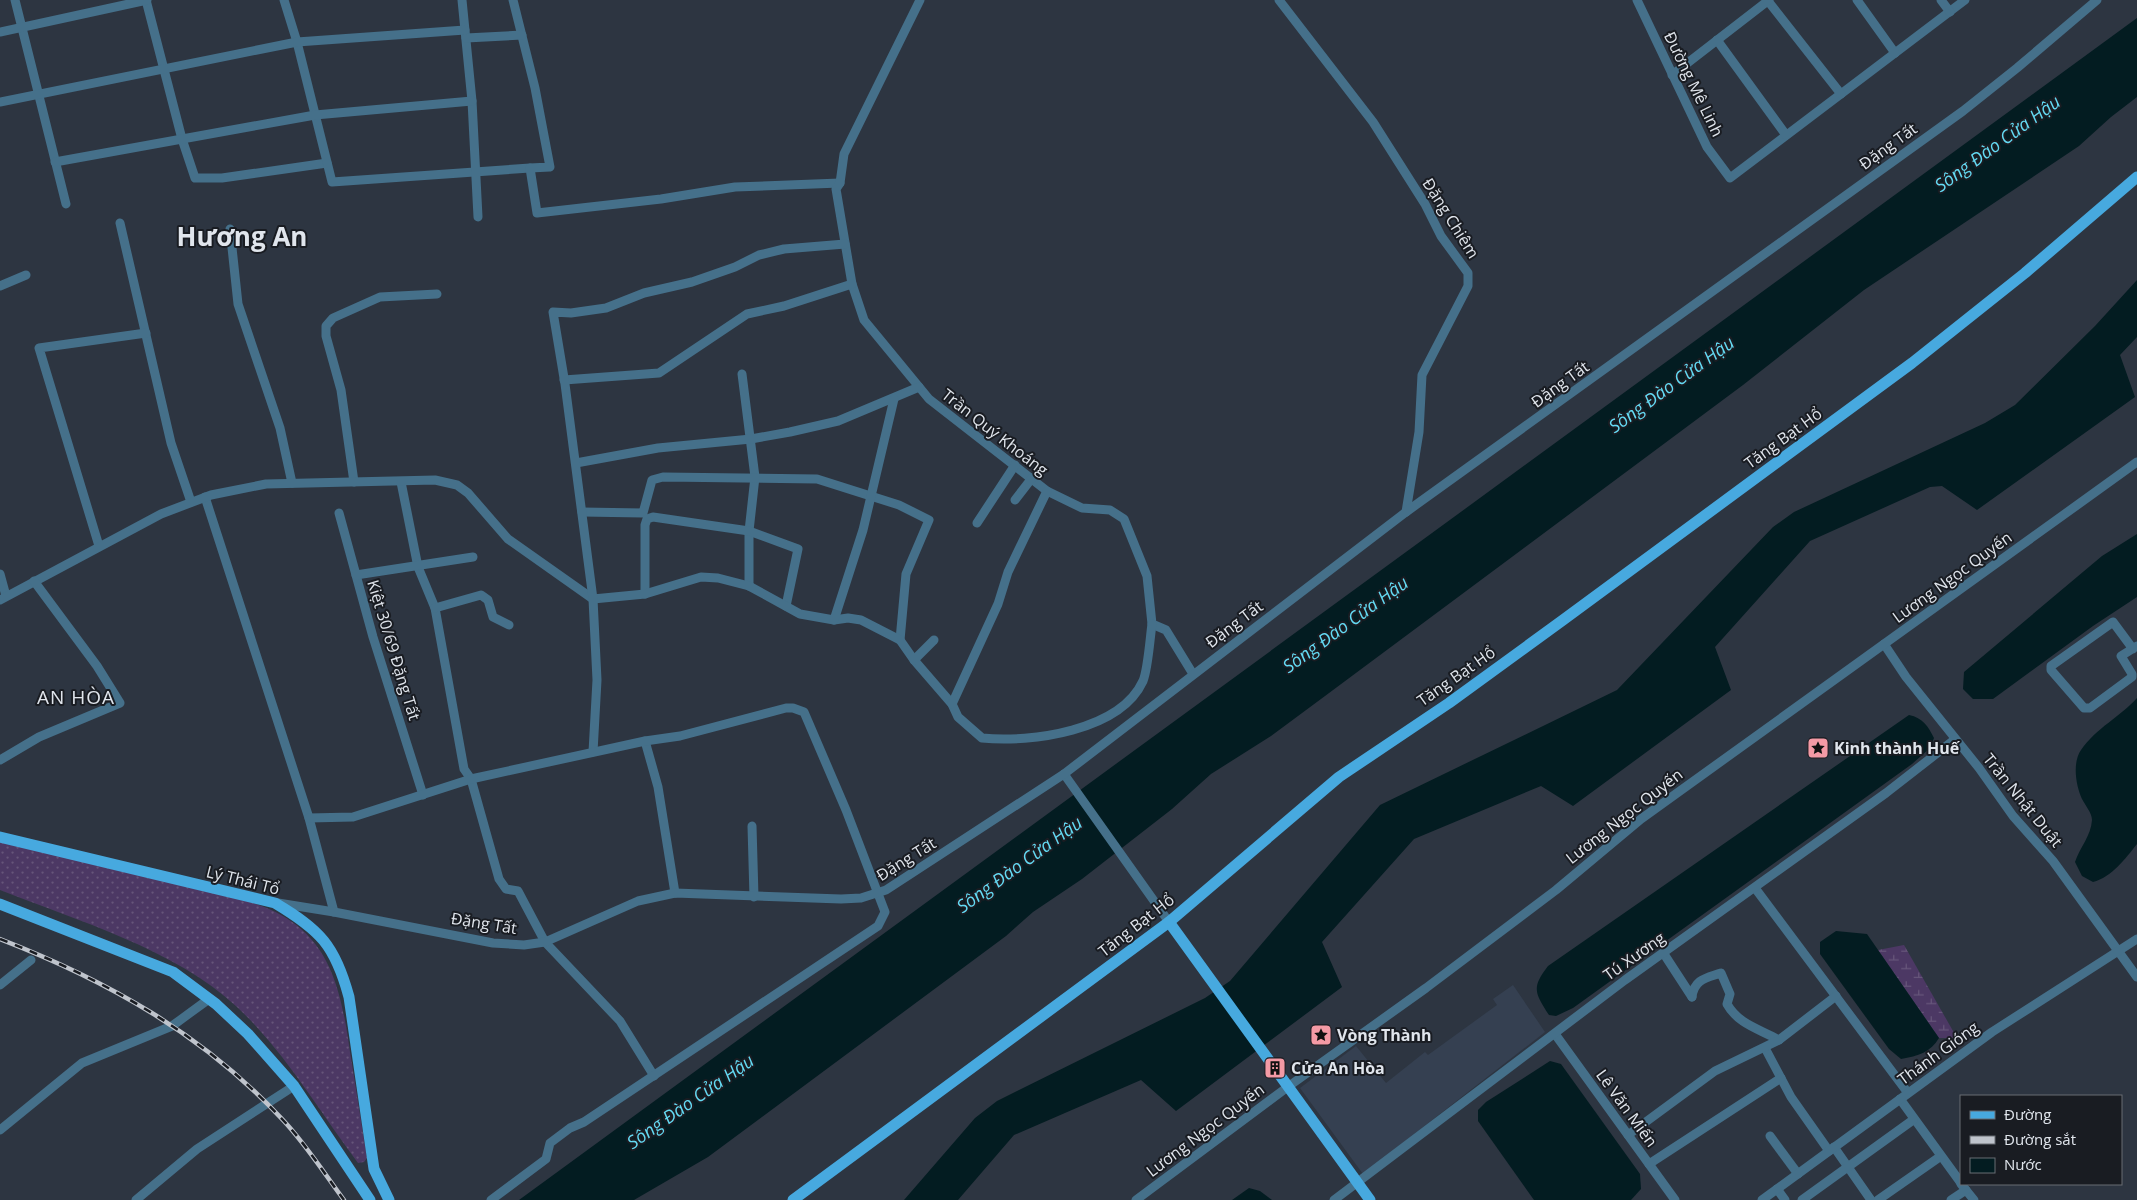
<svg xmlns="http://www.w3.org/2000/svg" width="2137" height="1200" font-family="'Open Sans',sans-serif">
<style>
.built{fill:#354051}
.grass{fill:url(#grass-dots)}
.wetland{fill:url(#wetland-marsh)}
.water{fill:#031c21}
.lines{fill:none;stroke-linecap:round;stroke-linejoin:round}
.minor{stroke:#45708a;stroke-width:9}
.major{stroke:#47a9df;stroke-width:11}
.rail-casing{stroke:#bfc4cc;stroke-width:4.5}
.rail{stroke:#191c22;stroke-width:2.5;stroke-dasharray:8;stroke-linecap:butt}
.labels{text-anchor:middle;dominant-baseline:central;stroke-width:4;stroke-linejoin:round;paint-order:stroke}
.street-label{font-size:16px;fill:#e0e5ec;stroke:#191c22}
.poi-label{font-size:16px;font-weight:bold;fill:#e0e5ec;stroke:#191c22;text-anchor:start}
.water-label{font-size:18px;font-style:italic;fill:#64daf3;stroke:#191c22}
.quarter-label{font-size:19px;letter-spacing:1px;fill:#e0e5ec;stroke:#191c22}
.town-label{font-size:26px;font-weight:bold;fill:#e0e5ec;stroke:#191c22}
</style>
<defs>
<pattern id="grass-dots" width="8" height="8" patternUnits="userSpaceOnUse" patternTransform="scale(1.25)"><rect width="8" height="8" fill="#4c3864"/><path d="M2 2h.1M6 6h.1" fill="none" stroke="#66557a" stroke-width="1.8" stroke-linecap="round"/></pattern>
<pattern id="wetland-marsh" width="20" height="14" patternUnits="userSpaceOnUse" patternTransform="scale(1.25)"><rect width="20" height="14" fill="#4c3864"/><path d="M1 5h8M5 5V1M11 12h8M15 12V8" fill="none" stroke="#66557a"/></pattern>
</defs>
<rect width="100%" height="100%" fill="#2d3541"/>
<!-- built -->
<path class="built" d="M 1513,985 L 1545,1032 L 1363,1174 L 1300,1088 L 1356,1046 L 1386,1083 L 1425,1052 L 1428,1055 L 1497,1005 L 1493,999 Z"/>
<!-- grass -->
<path class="grass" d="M 0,842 L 250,902 C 327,926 340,980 350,1052 C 356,1087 361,1123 367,1158 L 364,1162 L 358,1163 C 319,1111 285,1052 237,1007 C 175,949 78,921 0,890 Z"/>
<!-- wetland -->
<path class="wetland" d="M 1904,945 L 1957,1038 L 1939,1038 L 1878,950 Z"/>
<!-- water -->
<g class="water">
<path d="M 2137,18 L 2137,97 L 2111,117 L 2079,146 L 1864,290 L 1743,385 L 1325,696 L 1271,736 L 1211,774 L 1172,809 L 1082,879 L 1033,912 L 1006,936 L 708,1157 L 634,1200 L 519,1200 Z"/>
<path d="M 2137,280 L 2137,337 L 2120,355 L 2135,397 L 1977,510 L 1942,486 L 1930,487 L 1810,541 L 1715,647 L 1731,690 L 1573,806 L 1541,786 L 1414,839 L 1322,942 L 1342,987 L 1176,1111 L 1141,1080 L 1014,1135 L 958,1200 L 904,1200 L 975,1118 L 997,1101 L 1205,998 L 1230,981 L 1380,805 L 1617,690 L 1773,527 L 1794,512 L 1985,423 L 2015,405 L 2095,326 Z"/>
<path d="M 2137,534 L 2137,597 L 2093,626 L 1993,699 L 1973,699 L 1963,689 L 1964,672 L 2102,556 Z"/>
<path d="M 2137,698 L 2137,844 C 2125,859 2112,877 2093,882 L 2082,876 L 2075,862 C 2080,847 2091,836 2092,820 C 2092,813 2085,805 2082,799 C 2076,786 2072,763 2081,750 C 2096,728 2120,717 2137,698 Z"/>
<path d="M 1909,715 C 1923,718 1928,726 1934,738 L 1930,748 L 1912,764 L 1573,1008 L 1556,1016 L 1549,1015 C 1535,993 1531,988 1548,966 Z"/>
<path d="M 1836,931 L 1867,934 L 1939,1038 C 1931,1052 1918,1056 1901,1059 L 1889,1049 L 1820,954 L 1820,942 Z"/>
<path d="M 1550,1061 L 1561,1064 L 1640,1174 L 1641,1189 L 1631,1200 L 1534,1200 L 1478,1121 L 1478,1110 L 1486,1102 Z"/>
<path d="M 1249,1188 L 1260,1191 L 1272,1200 L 1232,1200 Z"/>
</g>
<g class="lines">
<!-- minor -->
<g class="minor">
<path d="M 15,0 L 66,204"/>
<path d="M 146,0 L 182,139 L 195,178 L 222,178 L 327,163"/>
<path d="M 284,0 L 297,42 L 332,182 L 530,168"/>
<path d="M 462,0 L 472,101 L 478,217"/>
<path d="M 513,0 L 535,88 L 550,167 L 530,168 L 537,213 L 661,199 L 735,187 L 840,183"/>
<path d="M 920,0 L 844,154 L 840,183 L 836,189 L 852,284 L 864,320 L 929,399 L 1047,491 L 1082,508 L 1110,510 L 1124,519 L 1147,576 L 1152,624 L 1166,630 L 1193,674"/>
<path d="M 1279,0 L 1373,122 L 1425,204 L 1441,236 L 1468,273 L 1468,286 L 1422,375 L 1419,432 L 1406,512"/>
<path d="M 1637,0 L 1707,147 L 1730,178 L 1965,0"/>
<path d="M 1857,0 L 1895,53"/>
<path d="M 1941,0 L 1950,12"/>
<path d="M 1768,1 L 1841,94"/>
<path d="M 0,32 L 147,0"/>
<path d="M 466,38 L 522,35"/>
<path d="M 1717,40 L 1786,135"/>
<path d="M 1672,75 L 1769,0"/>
<path d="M 0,102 L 297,42 L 465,30"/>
<path d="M 55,162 L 315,115 L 472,101"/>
<path d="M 120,223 L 171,443 L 191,502"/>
<path d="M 230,229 L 238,304 L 280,428 L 292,483"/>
<path d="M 0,286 L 26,275"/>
<path d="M 742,374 L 755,477 L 749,531 L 749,586"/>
<path d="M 564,380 L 659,373 L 747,314 L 784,306 L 852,284"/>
<path d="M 576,463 L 658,448 L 751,439 L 790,432 L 838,421 L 919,387"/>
<path d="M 354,482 L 341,390 L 326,336 L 326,326 L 333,318 L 380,297 L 437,294"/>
<path d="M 401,482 L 418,567 L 435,608 L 464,769 L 471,779 L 499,879 L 506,889 L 518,891 L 545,942 L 620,1021 L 654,1076"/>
<path d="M 205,497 L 309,818 L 334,912"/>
<path d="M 1015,500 L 1032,478"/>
<path d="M 582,512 L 643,513 L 652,480 L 663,477 L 817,479 L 899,505 L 929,520 L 906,574 L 900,640"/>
<path d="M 339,513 L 373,637 L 423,795"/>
<path d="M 977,523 L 1015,465"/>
<path d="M 99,546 L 39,348 L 146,333"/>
<path d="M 0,574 L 6,596"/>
<path d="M 356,575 L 473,557"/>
<path d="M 645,594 L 645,525 L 647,519 L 653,517 L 749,531 L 798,549 L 786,606"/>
<path d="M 0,600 L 161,514 L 211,495 L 266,484 L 435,480 L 457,485 L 468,493 L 508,539 L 593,599 L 645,594 L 701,577 L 718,578 L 749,586 L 800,614 L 834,620 L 848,618 L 861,620 L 900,640 L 914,660 L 952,704 L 958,717 L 982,738 C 1031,743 1120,731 1143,681 C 1148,669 1150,638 1152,624"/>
<path d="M 435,608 L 481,595 L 488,600 L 493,617 L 509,625"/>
<path d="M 834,620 L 863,530 L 894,399"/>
<path d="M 1884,644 L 1906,677 L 1979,768 L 2013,816 L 2053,861 L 2137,977"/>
<path d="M 2133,649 L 2113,622 L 2051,666 L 2051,670 L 2084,708 L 2090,708 L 2132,677 L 2132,674 L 2121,656 L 2137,646"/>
<path d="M 914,660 L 934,640"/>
<path d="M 952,704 L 998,604 L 1008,572 L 1047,491"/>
<path d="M 645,741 L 658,787 L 675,893"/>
<path d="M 593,752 L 597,680 L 593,599 L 565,384 L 553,312 L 571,313 L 606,308 L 644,293 L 692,282 L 735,267 L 759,255 L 784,249 L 845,244"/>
<path d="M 0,760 L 39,737 L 120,703 L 97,666 L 34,581"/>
<path d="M 1064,774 L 1169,922"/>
<path d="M 309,818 L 353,817 L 471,779 L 645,741 L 680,736 L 786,708 L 793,708 L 804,712 L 846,810 L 885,912 L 878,926 L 584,1122 L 570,1128 L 550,1143 L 546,1159 L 491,1200"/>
<path d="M 752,826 L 754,897"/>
<path d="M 1755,888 L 1908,1093"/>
<path d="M 278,903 L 334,912 L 493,943 L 524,945 L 545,942 L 638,901 L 675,893 L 841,899 L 861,898 L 886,890 L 1064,774 L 1406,512 L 1963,111 L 2017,68 L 2097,0"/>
<path d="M 1664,954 L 1692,997"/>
<path d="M 0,985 L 31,960"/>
<path d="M 1692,997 C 1694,979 1707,978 1721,973 L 1730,994 L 1727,1004 C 1738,1024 1759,1029 1779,1040"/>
<path d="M 1555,1034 L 1675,1200"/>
<path d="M 1765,1048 L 1791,1097 L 1829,1151"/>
<path d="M 1900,1099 L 1961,1183"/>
<path d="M 0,1130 L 82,1063 L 172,1026 L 209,999"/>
<path d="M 1628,1135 L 1715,1071 L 1779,1040 L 1836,996"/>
<path d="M 1770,1136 L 1798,1174"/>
<path d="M 1834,1147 L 1871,1200"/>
<path d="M 1649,1164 L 1781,1078"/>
<path d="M 1961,1184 L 1974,1200"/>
<path d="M 1777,1189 L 1785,1200"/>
<path d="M 136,1200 L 197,1149 L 294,1086"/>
<path d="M 1136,1200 L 1289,1086 L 1426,988 L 1556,890 L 1641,819 L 2137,462"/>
<path d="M 1334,1200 L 1625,980 L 1886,793 L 1954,740"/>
<path d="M 1762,1200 L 1992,1032 L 2137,939"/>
<path d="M 1802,1200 L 1913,1120"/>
<path d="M 1878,1200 L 1941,1156"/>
<path d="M 1951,1200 L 1966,1190"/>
</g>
<!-- major -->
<g class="major">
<path d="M 0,837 L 275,903 C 320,930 335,945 349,997 L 374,1169 L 389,1200"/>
<path d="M 0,904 L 173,972 L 216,1004 L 248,1034 L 294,1086 L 370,1200"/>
<path d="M 1169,922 L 1370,1200"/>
<path d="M 793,1200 L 1169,922 L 1339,777 L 1449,703 L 1563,620 L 1912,363 L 2025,273 L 2137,177"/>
</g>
<!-- rail casing -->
<g class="rail-casing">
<path id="rail" d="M 0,939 C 106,980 203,1034 282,1119 C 305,1143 324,1173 344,1200"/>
</g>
<!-- rail -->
<use href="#rail" class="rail"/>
</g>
<!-- icons -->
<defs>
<g id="sight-square" transform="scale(1.125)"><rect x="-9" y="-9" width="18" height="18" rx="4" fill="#f49aa5" stroke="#191c22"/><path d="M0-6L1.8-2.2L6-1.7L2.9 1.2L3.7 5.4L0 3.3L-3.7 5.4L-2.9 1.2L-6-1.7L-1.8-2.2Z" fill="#111"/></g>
<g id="building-square" transform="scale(1.125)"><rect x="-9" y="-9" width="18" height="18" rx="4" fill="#f49aa5" stroke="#191c22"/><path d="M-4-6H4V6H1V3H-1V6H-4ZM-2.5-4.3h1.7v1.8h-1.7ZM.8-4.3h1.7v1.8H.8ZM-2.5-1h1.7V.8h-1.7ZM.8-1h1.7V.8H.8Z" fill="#111"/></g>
</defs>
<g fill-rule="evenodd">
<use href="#sight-square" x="1818" y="748"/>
<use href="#sight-square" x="1321" y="1035"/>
<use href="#building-square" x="1275" y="1068"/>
</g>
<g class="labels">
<!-- street labels -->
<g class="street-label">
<text transform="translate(1694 84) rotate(64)">Đường Mê Linh</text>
<text transform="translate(1888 146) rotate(-36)">Đặng Tất</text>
<text transform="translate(1451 218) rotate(58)">Đặng Chiêm</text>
<text transform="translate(1560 384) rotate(-36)">Đặng Tất</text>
<text transform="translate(995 432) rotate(38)">Trần Quý Khoáng</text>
<text transform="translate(1783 438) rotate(-36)">Tăng Bạt Hổ</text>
<text transform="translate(1952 577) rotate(-36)">Lương Ngọc Quyến</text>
<text transform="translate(1234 624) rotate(-37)">Đặng Tất</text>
<text transform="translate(394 650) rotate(73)">Kiệt 30/69 Đặng Tất</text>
<text transform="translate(1456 676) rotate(-35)">Tăng Bạt Hổ</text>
<text transform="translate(2023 800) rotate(51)">Trần Nhật Duật</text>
<text transform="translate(1624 816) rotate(-38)">Lương Ngọc Quyến</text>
<text transform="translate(906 859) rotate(-32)">Đặng Tất</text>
<text transform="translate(243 880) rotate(14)">Lý Thái Tổ</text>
<text transform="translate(484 923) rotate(9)">Đặng Tất</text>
<text transform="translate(1136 925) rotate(-38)">Tăng Bạt Hổ</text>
<text transform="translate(1634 956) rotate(-35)">Tú Xương</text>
<text transform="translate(1938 1053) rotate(-36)">Thánh Gióng</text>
<text transform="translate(1627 1108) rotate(54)">Lê Văn Miến</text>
<text transform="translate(1205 1130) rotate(-37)">Lương Ngọc Quyến</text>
</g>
<!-- poi labels -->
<g class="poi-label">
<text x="1834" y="748">Kinh thành Huế</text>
<text x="1337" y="1035">Vòng Thành</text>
<text x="1291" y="1068">Cửa An Hòa</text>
</g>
<!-- water labels -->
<g class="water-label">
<text transform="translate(1997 143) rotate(-36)">Sông Đào Cửa Hậu</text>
<text transform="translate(1671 384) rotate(-36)">Sông Đào Cửa Hậu</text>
<text transform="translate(1345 624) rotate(-36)">Sông Đào Cửa Hậu</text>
<text transform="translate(1019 864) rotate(-36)">Sông Đào Cửa Hậu</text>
<text transform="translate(690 1101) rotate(-35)">Sông Đào Cửa Hậu</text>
</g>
<!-- quarter labels -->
<g class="quarter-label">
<text x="76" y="697">AN HÒA</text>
</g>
<!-- town labels -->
<g class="town-label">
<text x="242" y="236">Hương An</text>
</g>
</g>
<!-- legend -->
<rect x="1960" y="1095" width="162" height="90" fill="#191c22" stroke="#696c73"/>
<rect x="1970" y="1111" width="25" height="8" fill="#47a9df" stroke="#696c73"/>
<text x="2004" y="1120" font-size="15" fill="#e0e5ec">Đường</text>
<rect x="1970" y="1136" width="25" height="8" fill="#bfc4cc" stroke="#696c73"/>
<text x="2004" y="1145" font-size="15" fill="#e0e5ec">Đường sắt</text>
<rect x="1970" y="1158" width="25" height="15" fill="#031c21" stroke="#696c73"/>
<text x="2004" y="1170" font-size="15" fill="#e0e5ec">Nước</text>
</svg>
